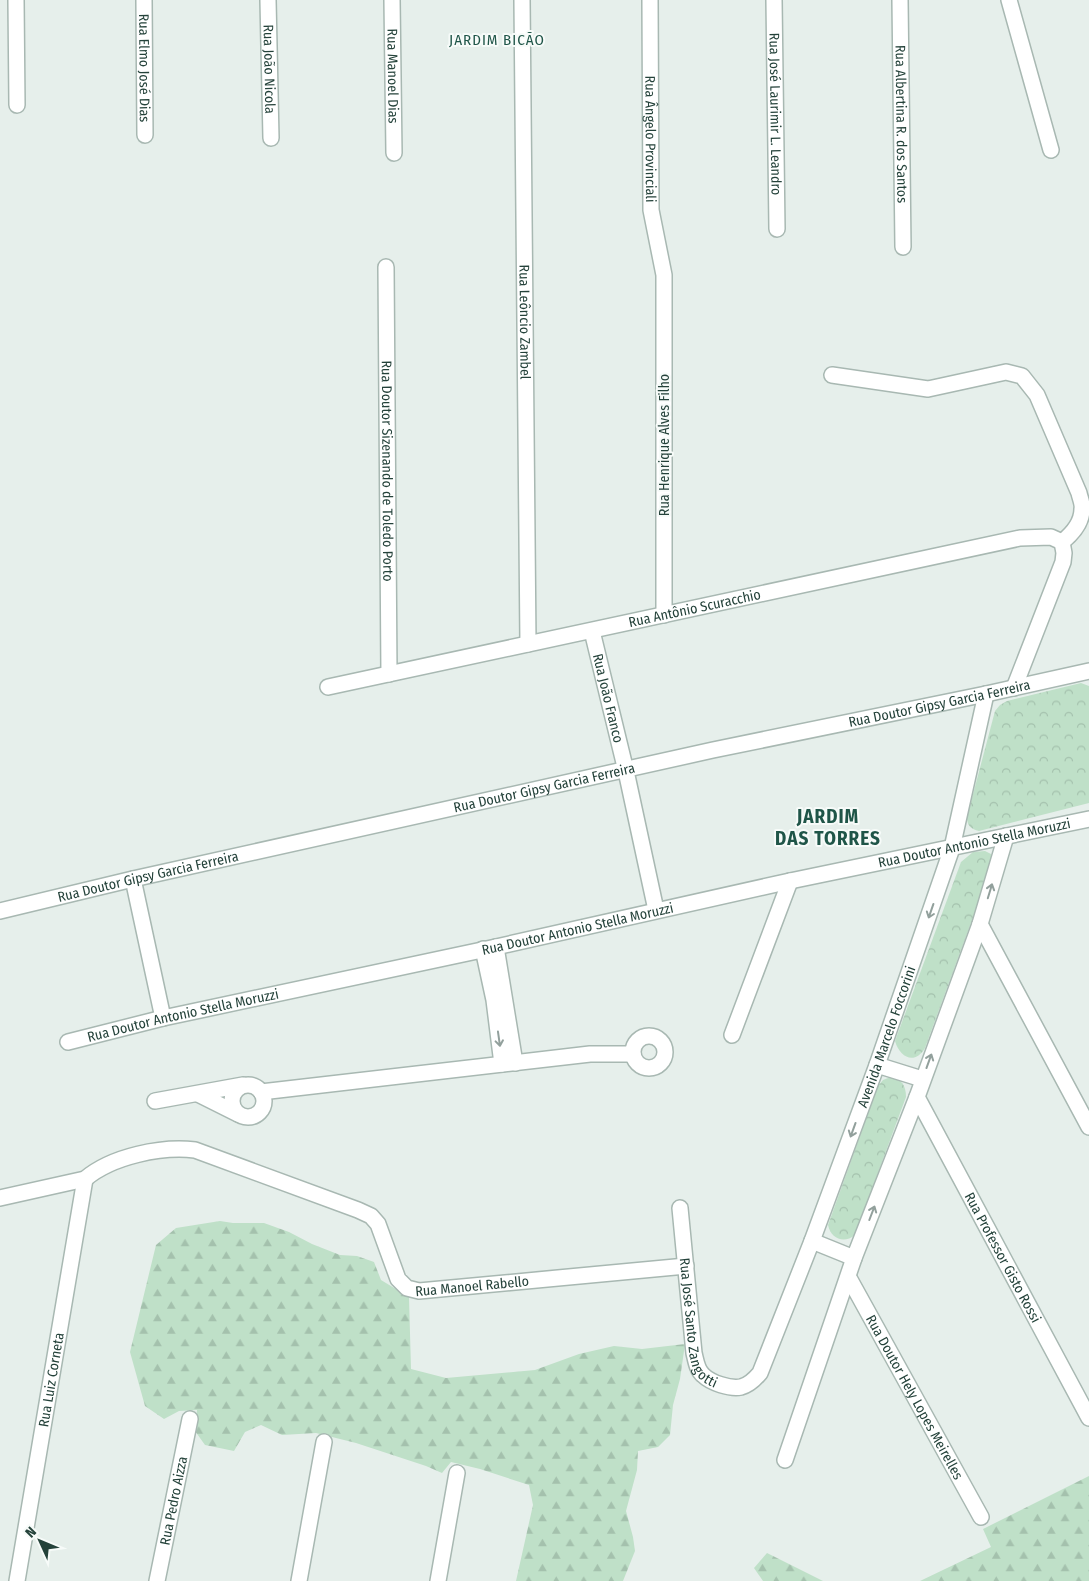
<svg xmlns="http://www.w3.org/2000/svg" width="1089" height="1581" font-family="'Fira Sans Condensed',sans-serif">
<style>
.forest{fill:url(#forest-firs)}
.park{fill:url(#park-crowns)}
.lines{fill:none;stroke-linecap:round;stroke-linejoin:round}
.street-casing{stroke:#a8b8b2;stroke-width:18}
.street{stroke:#fff;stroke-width:15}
.oneway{stroke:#92a09c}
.labels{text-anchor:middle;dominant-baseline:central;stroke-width:4;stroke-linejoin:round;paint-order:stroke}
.street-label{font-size:14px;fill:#24423a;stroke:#f7fbf9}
.neighbourhood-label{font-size:15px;letter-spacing:1px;fill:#1f5548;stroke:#f7fbf9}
.district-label{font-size:19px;font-weight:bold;letter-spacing:1px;fill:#1f5548;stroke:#f7fbf9}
</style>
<defs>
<pattern id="forest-firs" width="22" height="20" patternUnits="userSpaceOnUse" patternTransform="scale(1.25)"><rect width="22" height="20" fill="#bfe0c8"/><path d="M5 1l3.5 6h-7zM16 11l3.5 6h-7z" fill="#a4c1ad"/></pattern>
<pattern id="park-crowns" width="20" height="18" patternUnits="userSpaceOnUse" patternTransform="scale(1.25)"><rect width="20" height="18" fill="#bfe0c8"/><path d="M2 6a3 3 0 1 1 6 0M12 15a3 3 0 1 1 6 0" fill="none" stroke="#a4c1ad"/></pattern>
</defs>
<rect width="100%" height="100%" fill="#e6efeb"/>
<!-- forest -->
<g class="forest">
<path d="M 220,1221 L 233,1223 L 264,1223 L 289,1232 L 312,1244 L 340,1255 L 357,1256 L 374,1262 L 381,1280 L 409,1297 L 411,1369 L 446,1378 L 535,1370 L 579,1354 L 614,1346 L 642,1349 L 685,1344 L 680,1379 L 673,1405 L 670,1435 L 658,1447 L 638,1451 L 637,1470 L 626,1511 L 633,1537 L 635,1551 L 623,1581 L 516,1581 L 533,1505 L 529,1485 L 480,1469 L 451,1462 L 442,1473 L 426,1466 L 356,1443 L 316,1433 L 282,1435 L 261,1425 L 245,1432 L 234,1451 L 205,1445 L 195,1431 L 197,1410 L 179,1411 L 164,1419 L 145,1406 L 130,1352 L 156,1245 L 176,1228 Z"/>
<path d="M 1089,1476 L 1089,1581 L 920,1581 L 991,1547 L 983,1529 Z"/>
<path d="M 767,1553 L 823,1581 L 763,1581 L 754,1568 Z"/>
</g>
<!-- park -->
<g class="park">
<path d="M 1081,683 L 1089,686 L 1089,803 L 979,831 C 971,829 967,826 967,817 L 995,711 L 1000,705 L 1007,701 Z"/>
<path d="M 985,851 L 991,854 L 993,863 L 925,1048 C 915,1065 900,1058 895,1041 L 961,862 L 973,852 Z"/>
<path d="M 888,1078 C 901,1077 906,1085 906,1097 L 855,1235 C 844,1244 831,1239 828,1225 L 878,1086 L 883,1080 Z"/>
</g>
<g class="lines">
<!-- street casing -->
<g class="street-casing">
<g id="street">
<path d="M 16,0 L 17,105"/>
<path id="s1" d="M 144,0 L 145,135"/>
<path id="s2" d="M 268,0 L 271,138"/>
<path id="s3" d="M 392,0 L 394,153"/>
<path id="s4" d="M 522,0 L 528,644"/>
<path id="s5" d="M 650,0 L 651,210 L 664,275 L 664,615"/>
<path id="s6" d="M 774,0 L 777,229"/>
<path id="s7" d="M 900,0 L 903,247"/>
<path d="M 1009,0 L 1051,150"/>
<path id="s8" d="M 386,267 L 389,674"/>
<path d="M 832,375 L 928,389 L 1006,372 L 1022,376 L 1037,395 L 1079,493 C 1080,498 1083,504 1082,509 C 1082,522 1072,534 1062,542"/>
<path id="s9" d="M 592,631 L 626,771 L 656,910"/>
<path id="s10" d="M 328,687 L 1020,538 L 1051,537 L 1062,542"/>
<path d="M 1014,688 L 1063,562 L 1064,553 L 1062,542"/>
<path d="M 133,879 L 163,1018"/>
<path id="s11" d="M 0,911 L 133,879 L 713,750 L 986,694 L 1089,671"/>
<path d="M 980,924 L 1089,1127"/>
<path d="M 496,947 L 515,1063"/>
<path d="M 483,949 L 494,1000 L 502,1064"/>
<path d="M 732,1035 L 790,881"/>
<circle cx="649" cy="1052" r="16"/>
<path id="s12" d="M 68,1042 L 163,1018 L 496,947 L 790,881 L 1089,819"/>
<path d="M 877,1065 L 922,1079"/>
<circle cx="248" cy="1101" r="16"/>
<path d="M 261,1092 L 590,1054 L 633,1054"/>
<path d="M 198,1094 L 238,1114"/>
<path id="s13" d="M 917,1097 L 1089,1418"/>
<path d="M 155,1101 L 243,1085"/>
<path id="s14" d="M 0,1198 L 85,1179 C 112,1156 162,1146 195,1150 L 358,1210 L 371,1216 L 378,1224 L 398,1279 L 407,1288 L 419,1291 L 686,1266"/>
<path id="s15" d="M 680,1208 L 694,1353 C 696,1361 697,1370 703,1375 C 711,1383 730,1389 741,1387 C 749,1385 755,1379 760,1373 L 812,1241 L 877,1065 L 952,848 L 986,694"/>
<path d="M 812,1241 L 854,1258"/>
<path id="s16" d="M 849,1278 L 981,1517"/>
<path d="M 785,1460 L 854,1258 L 917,1097 L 980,924 L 1006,836"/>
<path id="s17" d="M 17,1581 L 85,1179"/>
<path id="s18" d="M 157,1581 L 190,1419"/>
<path d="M 299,1581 L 324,1442"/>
<path d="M 438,1581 L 457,1473"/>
</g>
</g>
<!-- street -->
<use href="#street" class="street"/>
</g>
<!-- one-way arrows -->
<defs><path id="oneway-shaft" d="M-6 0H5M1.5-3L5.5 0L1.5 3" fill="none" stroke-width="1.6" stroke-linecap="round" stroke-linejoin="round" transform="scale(1.25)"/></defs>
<g class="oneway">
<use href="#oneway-shaft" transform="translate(990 891) rotate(-73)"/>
<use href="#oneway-shaft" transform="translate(931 911) rotate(109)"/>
<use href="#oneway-shaft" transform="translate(499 1039) rotate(82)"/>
<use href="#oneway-shaft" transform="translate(929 1061) rotate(-70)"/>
<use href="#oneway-shaft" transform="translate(853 1130) rotate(110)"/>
<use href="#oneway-shaft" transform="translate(872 1213) rotate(-69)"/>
</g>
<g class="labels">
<!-- street labels -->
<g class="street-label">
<text stroke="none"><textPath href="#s1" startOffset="68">Rua Elmo José Dias</textPath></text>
<text stroke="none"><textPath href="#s2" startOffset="69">Rua João Nicola</textPath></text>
<text stroke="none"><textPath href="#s3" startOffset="76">Rua Manoel Dias</textPath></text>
<text stroke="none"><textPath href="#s6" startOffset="114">Rua José Laurimir L. Leandro</textPath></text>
<text stroke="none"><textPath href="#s7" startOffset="124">Rua Albertina R. dos Santos</textPath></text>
<text stroke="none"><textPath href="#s5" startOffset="139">Rua Ângelo Provinciali</textPath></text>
<text stroke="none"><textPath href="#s4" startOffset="322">Rua Leôncio Zambel</textPath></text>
<text transform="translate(664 445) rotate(-90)">Rua Henrique Alves Filho</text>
<text stroke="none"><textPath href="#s8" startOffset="204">Rua Doutor Sizenando de Toledo Porto</textPath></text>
<text stroke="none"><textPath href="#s10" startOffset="375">Rua Antônio Scuracchio</textPath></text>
<text stroke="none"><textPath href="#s9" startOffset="69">Rua João Franco</textPath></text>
<text stroke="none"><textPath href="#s11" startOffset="962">Rua Doutor Gipsy Garcia Ferreira</textPath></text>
<text stroke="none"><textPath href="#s11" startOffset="558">Rua Doutor Gipsy Garcia Ferreira</textPath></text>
<text stroke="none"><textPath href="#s12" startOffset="928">Rua Doutor Antonio Stella Moruzzi</textPath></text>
<text stroke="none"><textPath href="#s11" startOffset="152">Rua Doutor Gipsy Garcia Ferreira</textPath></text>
<text stroke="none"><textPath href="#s12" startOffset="522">Rua Doutor Antonio Stella Moruzzi</textPath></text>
<text stroke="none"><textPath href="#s12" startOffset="118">Rua Doutor Antonio Stella Moruzzi</textPath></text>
<text stroke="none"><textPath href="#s15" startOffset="594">Avenida Marcelo Foccorini</textPath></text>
<text stroke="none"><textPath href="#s13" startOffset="182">Rua Professor Gisto Rossi</textPath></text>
<text stroke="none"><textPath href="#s14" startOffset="539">Rua Manoel Rabello</textPath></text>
<text stroke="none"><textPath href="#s15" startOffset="118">Rua José Santo Zangotti</textPath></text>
<text stroke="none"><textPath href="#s17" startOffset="204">Rua Luiz Corneta</textPath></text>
<text stroke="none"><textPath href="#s16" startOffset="136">Rua Doutor Hely Lopes Meirelles</textPath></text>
<text stroke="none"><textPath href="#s18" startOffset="82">Rua Pedro Aizza</textPath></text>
</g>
<!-- neighbourhood labels -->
<g class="neighbourhood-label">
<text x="497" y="40">JARDIM BICÃO</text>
</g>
<!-- district labels -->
<g class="district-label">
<text x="828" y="816">JARDIM<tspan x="828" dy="22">DAS TORRES</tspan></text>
</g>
</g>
<!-- north arrow -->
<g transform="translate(40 1541) rotate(314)" stroke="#f7fbf9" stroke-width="4" paint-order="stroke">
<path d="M0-4L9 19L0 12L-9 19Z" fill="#24423a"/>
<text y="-8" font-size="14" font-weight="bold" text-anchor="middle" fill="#24423a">N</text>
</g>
</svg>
